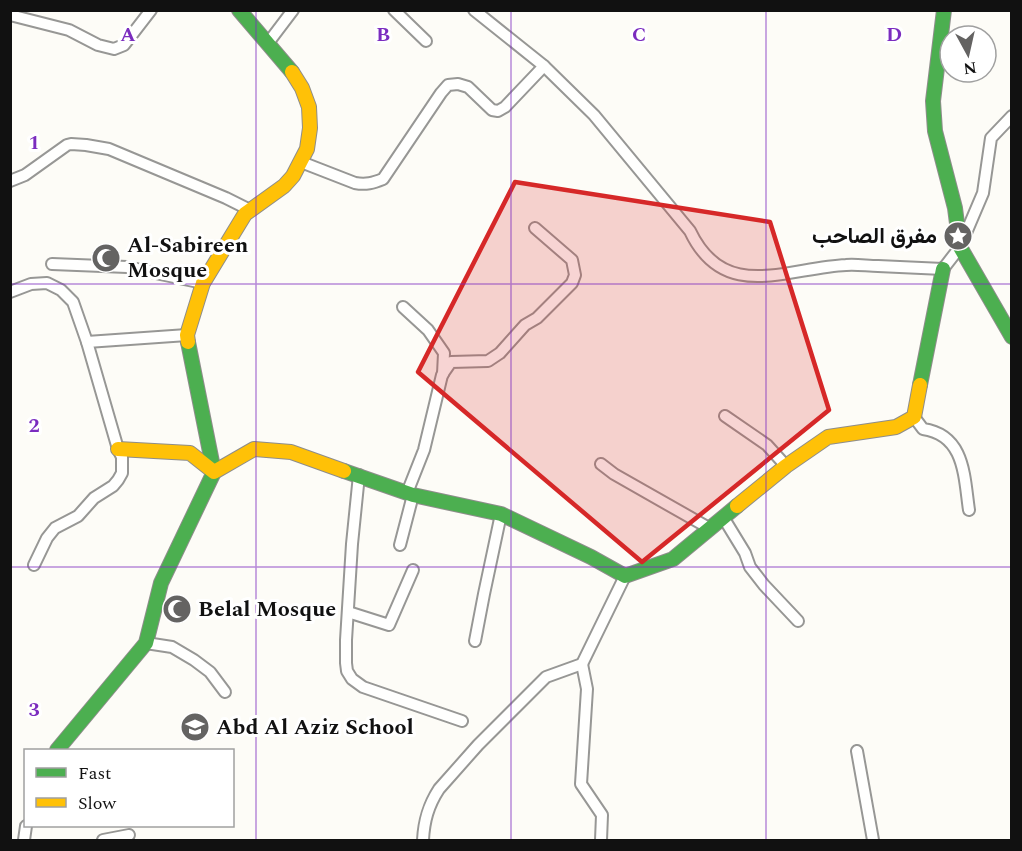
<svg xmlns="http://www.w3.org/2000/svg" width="1022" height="851" font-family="Spectral,Vazirmatn,serif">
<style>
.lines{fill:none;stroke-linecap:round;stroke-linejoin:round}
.street-casing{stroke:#979795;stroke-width:14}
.fast-casing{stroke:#8e8d8b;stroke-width:16}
.slow-casing{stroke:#8e8d8b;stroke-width:16}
.street{stroke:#fffffe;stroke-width:10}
.fast{stroke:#4caf50;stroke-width:14}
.slow{stroke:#ffc107;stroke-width:14}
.marked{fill:#d62828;fill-opacity:0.2;stroke:#d62828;stroke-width:4.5;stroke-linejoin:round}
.grid{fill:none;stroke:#7b2cbf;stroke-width:1.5;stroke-opacity:0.55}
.labels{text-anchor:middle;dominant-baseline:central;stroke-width:6;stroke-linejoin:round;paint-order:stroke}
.poi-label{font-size:22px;font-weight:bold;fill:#111;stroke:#fff;text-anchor:start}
.grid-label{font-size:20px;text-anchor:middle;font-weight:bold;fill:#7b2cbf;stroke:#fff;stroke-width:6;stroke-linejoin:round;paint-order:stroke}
</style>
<rect width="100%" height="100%" fill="#fdfcf7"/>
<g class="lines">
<!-- street casing -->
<g class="street-casing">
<g id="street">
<path d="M 394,10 L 426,41"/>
<path d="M 474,10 L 544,66 L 594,115 L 690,231 C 724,303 786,268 846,265 C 856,264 868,266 878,266 C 900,267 921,268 943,269 L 960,247 L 983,193 L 991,138 L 1012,116"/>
<path d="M 10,15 L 69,30 L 98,45 L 114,49 L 124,45 L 151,10"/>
<path d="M 268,43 L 293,10"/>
<path d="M 301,162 L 355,183 C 366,185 373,183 383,179 L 441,93 L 448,85 L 458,84 L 468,87 L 492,110 L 498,111 L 505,107 L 544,66"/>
<path d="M 10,181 L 25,175 L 67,145 L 71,144 L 86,145 L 109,149 L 226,198 L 250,210"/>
<path d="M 52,264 L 127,267 L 203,283"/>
<path d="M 10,292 L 31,284 L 47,283 L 61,290 L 73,302 L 87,342 L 118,449 L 122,457 L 122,473 L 118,480 L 113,486 L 94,498 L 78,516 L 55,528 L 47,538 L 34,565"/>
<path d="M 403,307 L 428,330 L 444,353 L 443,374"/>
<path d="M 87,342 L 187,335"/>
<path d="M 725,416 L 767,445 L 786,466"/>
<path d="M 914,417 L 923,429 C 965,435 964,476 969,510"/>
<path d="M 601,464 L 614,474 L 709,528"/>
<path d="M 359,475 L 352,544 L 346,640 L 346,663 L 347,671 L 352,679 L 363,687 L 462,721"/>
<path d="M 407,493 L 424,450 L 442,375 L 451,362 L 488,361 L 500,353 L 525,325 L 537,318 L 572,283 L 575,275 L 572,260 L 535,228"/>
<path d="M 723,517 L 745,553 L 750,567 L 764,585 L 798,621"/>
<path d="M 400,545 L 413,495"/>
<path d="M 348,612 L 389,625 L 413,570"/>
<path d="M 475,641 L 484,594 L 501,514"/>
<path d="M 146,643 L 172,647 L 194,660 L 210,672 L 225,692"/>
<path d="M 582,664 L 587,689 L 581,784 L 602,815 L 601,840"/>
<path d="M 857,751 L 873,840"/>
<path d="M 24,840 L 26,826"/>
<path d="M 103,840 L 129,835"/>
<path d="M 423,840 C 424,821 428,806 439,789 L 478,745 L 546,677 L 582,664 L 625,576"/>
</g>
</g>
<!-- fast casing -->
<g class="fast-casing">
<g id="fast">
<path d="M 239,10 L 292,72"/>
<path d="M 944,10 L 933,101 L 935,131 L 955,208 L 960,247 L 1012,337"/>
<path d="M 920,385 L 943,269"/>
<path d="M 344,471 L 413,495 L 501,514 L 591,557 L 625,576 L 673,559 L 737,506"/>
<path d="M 57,750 L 146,643 L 161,583 L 214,472 L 188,342"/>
</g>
</g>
<!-- slow casing -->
<g class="slow-casing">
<g id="slow">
<path d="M 188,342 L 187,335 L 203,283 L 245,214 L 284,186 L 293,176 L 307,149 L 310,128 L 309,107 L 302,88 L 292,72"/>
<path d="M 118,449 L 190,453 L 214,472 L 254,449 L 291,452 L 344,471"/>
<path d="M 737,506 L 786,466 L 828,437 L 896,427 L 914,417 L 920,385"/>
</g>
</g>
<!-- street -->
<use href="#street" class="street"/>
<!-- fast -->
<use href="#fast" class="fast"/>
<!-- slow -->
<use href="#slow" class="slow"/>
</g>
<!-- marked area -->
<path class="marked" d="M 515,182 L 770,222 L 829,410 L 642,562 L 418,372 Z"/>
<!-- grid -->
<path class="grid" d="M 256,10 L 256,840M 511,10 L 511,840M 766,10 L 766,840M 10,284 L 1012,284M 10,567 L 1012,567"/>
<!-- icons -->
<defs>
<g id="sight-disc" transform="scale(1.5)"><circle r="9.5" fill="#646362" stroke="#fff"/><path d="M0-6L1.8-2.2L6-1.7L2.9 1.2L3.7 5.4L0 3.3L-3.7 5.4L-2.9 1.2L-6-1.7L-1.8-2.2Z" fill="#fff"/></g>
<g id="mosque-disc" transform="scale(1.5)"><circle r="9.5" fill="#646362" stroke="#fff"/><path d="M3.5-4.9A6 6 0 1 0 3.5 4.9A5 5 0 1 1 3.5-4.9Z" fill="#fff"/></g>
<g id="school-disc" transform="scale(1.5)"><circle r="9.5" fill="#646362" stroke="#fff"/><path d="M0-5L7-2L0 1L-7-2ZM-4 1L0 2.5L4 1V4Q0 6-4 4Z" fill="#fff"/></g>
</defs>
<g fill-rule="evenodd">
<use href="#sight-disc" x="958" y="236"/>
<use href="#mosque-disc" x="106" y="258"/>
<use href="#mosque-disc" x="177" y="609"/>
<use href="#school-disc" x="195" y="727"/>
</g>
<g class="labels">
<!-- poi labels -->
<g class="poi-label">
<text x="937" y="236" text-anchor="end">مفرق الصاحب</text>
<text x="127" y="245">Al-Sabireen<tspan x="127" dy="25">Mosque</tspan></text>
<text x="198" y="609">Belal Mosque</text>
<text x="216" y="727">Abd Al Aziz School</text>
</g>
</g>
<g class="grid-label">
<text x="128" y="41">A</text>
<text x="383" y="41">B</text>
<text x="639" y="41">C</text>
<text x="894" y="41">D</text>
<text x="34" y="149">1</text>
<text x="34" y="432">2</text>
<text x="34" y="716">3</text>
</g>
<!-- border -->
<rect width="1022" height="851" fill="none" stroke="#111111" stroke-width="24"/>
<!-- legend -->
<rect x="24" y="749" width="210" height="78" fill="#ffffff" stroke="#a0a0a0" stroke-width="1.5"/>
<rect x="36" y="768" width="30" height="9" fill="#4caf50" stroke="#a0a0a0" stroke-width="1.5"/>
<text x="78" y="779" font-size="18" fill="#111111">Fast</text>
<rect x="36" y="798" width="30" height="9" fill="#ffc107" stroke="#a0a0a0" stroke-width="1.5"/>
<text x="78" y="809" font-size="18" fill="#111111">Slow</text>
<!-- north arrow -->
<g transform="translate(968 54) rotate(172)"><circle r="28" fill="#ffffff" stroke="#a0a0a0" stroke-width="1.5"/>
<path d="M0-4.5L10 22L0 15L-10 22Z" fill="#646362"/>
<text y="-9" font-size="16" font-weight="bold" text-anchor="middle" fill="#111111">N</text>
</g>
</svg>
